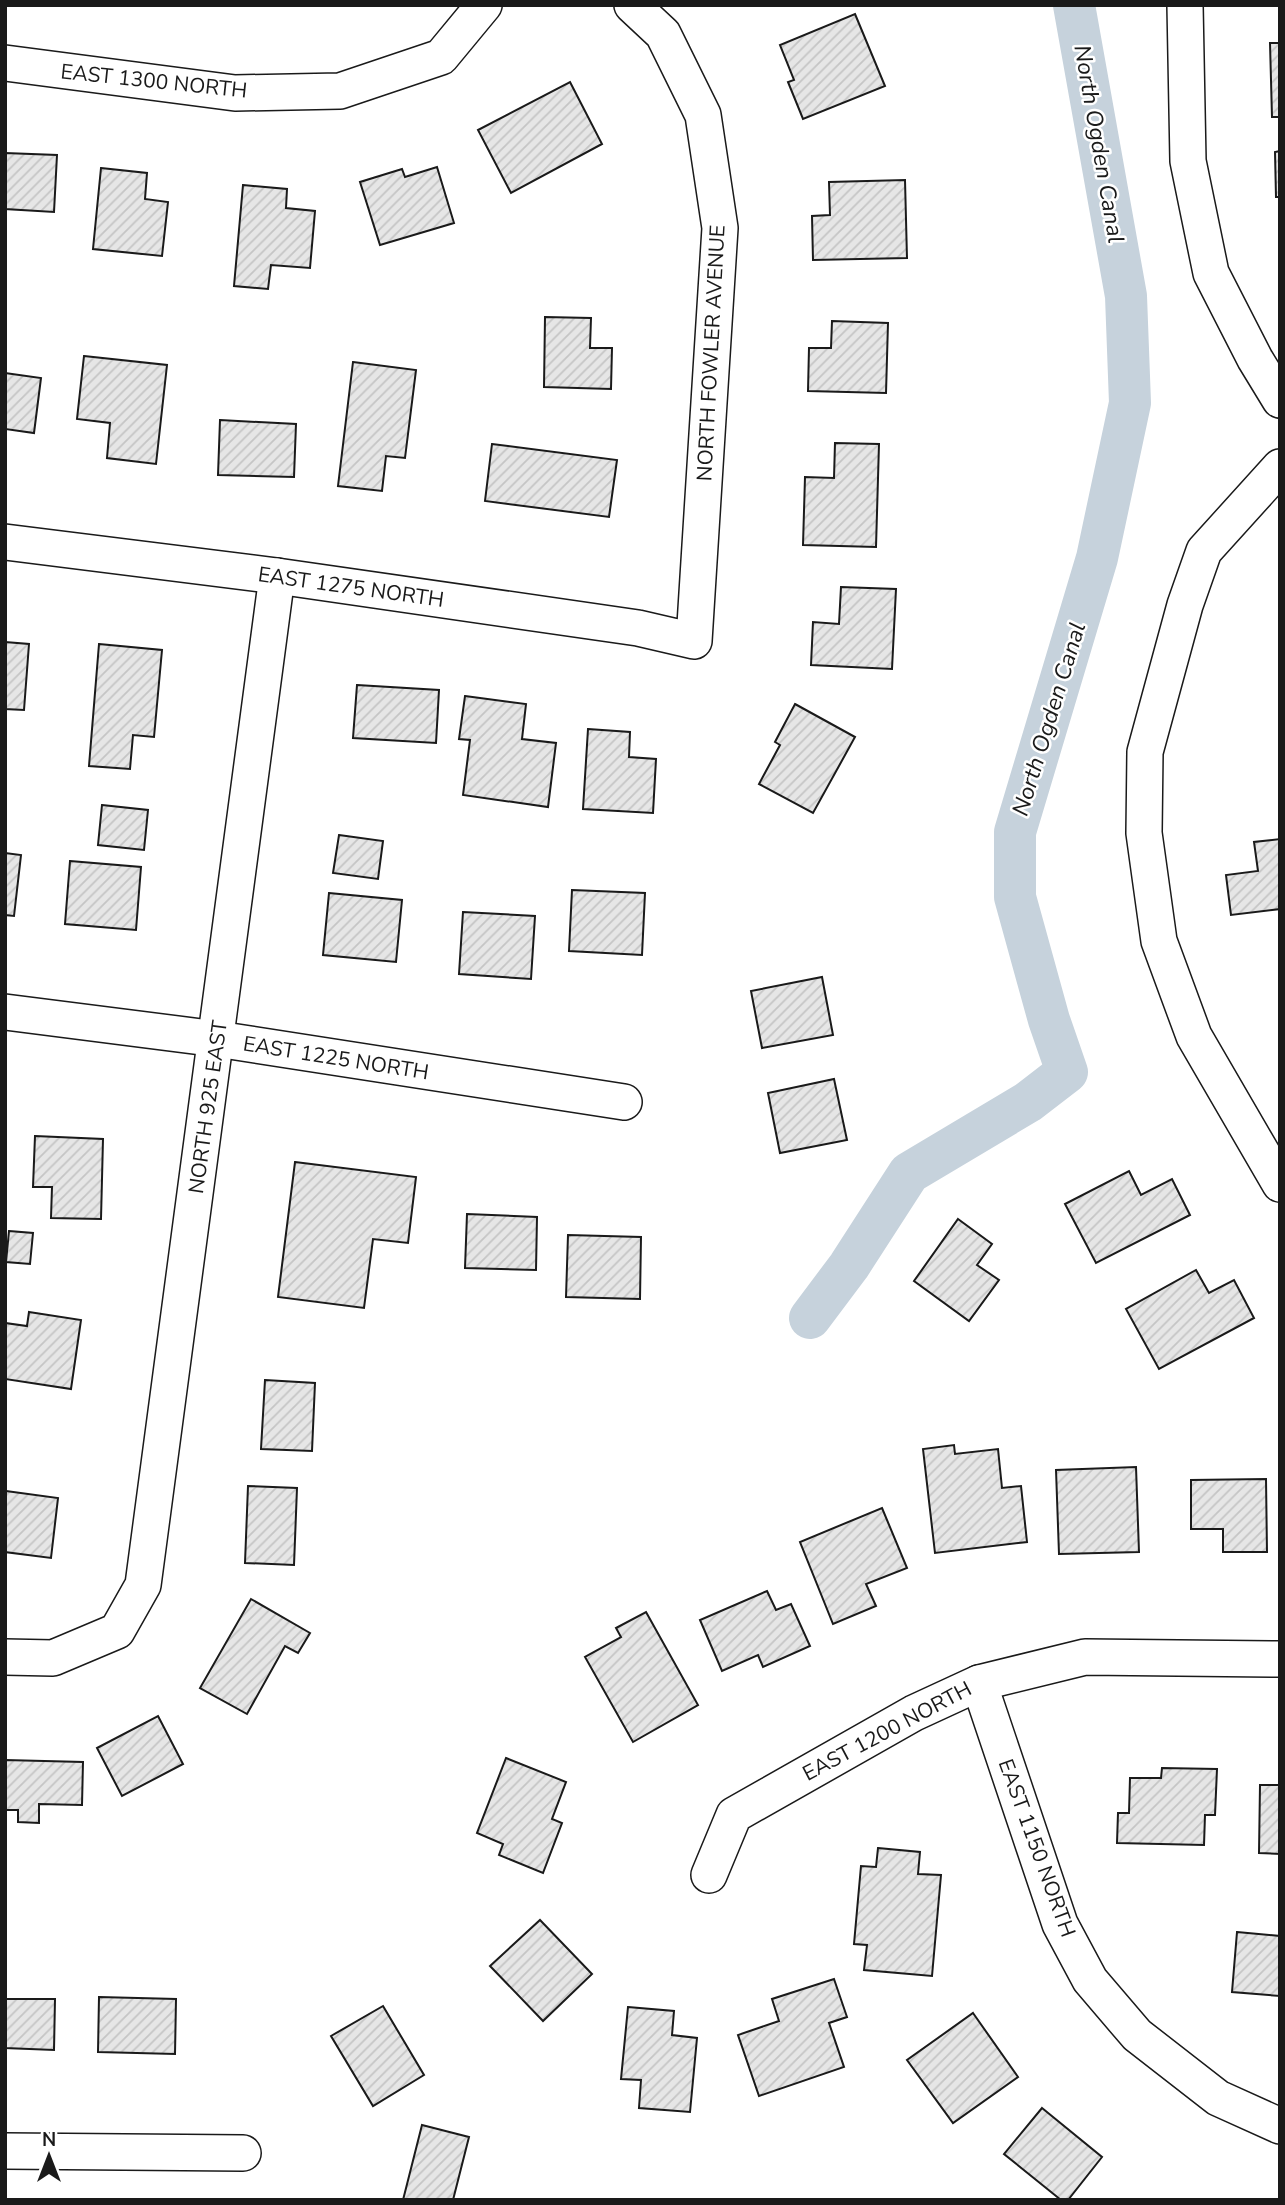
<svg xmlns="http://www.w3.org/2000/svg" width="1285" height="2205" font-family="'Nunito Sans',sans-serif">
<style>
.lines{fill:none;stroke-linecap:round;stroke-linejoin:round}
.canal{stroke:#c6d2dc;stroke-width:42}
.building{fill:url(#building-hatch);stroke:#1a1a1a;stroke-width:2}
.street-casing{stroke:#1a1a1a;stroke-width:38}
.street{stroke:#fff;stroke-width:35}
.labels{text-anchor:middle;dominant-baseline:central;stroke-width:5;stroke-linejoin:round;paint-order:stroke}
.street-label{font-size:21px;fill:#1a1a1a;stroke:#fff}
.water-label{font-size:23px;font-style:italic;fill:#1a1a1a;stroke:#fff}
</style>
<defs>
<pattern id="building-hatch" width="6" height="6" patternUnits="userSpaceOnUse" patternTransform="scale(1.75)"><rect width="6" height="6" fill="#e6e6e6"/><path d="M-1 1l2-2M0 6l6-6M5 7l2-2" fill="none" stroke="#c5c5c5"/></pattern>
</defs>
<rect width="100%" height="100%" fill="#fff"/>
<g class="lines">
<!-- canal -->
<path class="canal" d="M 810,1318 L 849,1266 L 909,1173 L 1028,1102 L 1067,1072 L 1049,1020 L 1015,897 L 1015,832 L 1097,558 L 1130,403 L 1126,296 L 1074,5"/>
</g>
<!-- building -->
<g class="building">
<path d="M 855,14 L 885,86 L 803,119 L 788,82 L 794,80 L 780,45 Z"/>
<path d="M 1270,43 L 1280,43 L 1280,117 L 1272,117 Z"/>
<path d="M 570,82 L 602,144 L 511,193 L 478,130 Z"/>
<path d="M 1280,151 L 1280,197 L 1276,197 L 1275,152 Z"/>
<path d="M 5,153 L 57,155 L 54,212 L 5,209 Z"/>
<path d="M 437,167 L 454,223 L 380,245 L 360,182 L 402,169 L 405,177 Z"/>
<path d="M 101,168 L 147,173 L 145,199 L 168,202 L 162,256 L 93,249 Z"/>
<path d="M 905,180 L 907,258 L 813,260 L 812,216 L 830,215 L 829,182 Z"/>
<path d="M 243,185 L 287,189 L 286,208 L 315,211 L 310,268 L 271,265 L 268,289 L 234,286 Z"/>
<path d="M 545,317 L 591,318 L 590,348 L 612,348 L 611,389 L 544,387 Z"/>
<path d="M 832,321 L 888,323 L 886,393 L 808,391 L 809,348 L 831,348 Z"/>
<path d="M 84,356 L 167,365 L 156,464 L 107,458 L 110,423 L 77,419 Z"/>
<path d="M 353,362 L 416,370 L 405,458 L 386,456 L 382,491 L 338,486 Z"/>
<path d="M 5,373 L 41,378 L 34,433 L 5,429 Z"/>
<path d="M 220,420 L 296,424 L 294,477 L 218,475 Z"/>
<path d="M 835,443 L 879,444 L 876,547 L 803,545 L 805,477 L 834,478 Z"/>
<path d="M 492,444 L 617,460 L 609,517 L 485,501 Z"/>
<path d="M 841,587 L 896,589 L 892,669 L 811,665 L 813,622 L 839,624 Z"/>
<path d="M 5,642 L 29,644 L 24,710 L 5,709 Z"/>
<path d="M 99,644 L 162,650 L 154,737 L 133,735 L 130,769 L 89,766 Z"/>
<path d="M 357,685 L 439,690 L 436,743 L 353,738 Z"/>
<path d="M 465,696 L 526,704 L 522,739 L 556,743 L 548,807 L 463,795 L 470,740 L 459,739 Z"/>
<path d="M 795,704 L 855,737 L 813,813 L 759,784 L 780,745 L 775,742 Z"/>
<path d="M 588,729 L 630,732 L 629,757 L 656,759 L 653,813 L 583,809 Z"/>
<path d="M 102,805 L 148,810 L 144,850 L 98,845 Z"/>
<path d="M 339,835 L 383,841 L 378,879 L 333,873 Z"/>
<path d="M 1280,839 L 1280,909 L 1231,915 L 1226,875 L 1258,871 L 1254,842 Z"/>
<path d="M 5,853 L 21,855 L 14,916 L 5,915 Z"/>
<path d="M 70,861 L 141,867 L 136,930 L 65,924 Z"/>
<path d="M 572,890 L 645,893 L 642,955 L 569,951 Z"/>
<path d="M 329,893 L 402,900 L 396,962 L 323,955 Z"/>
<path d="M 463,912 L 535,916 L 531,979 L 459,974 Z"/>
<path d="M 822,977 L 833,1035 L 762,1048 L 751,991 Z"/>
<path d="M 834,1079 L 847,1140 L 780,1153 L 768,1093 Z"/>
<path d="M 35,1136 L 103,1139 L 101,1219 L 51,1218 L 52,1187 L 33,1187 Z"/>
<path d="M 295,1162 L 416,1177 L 408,1243 L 373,1239 L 364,1308 L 278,1297 Z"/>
<path d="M 1129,1171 L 1141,1195 L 1172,1179 L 1190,1215 L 1096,1263 L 1065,1204 Z"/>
<path d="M 467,1214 L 537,1217 L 536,1270 L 465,1268 Z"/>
<path d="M 958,1219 L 992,1244 L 977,1265 L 999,1280 L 969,1321 L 914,1281 Z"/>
<path d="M 9,1231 L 33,1233 L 30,1264 L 6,1262 Z"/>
<path d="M 568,1235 L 641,1237 L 640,1299 L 566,1297 Z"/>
<path d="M 1196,1270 L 1209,1293 L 1234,1280 L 1254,1318 L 1159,1369 L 1126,1309 Z"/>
<path d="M 29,1312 L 81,1320 L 71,1389 L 5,1379 L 5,1323 L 27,1326 Z"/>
<path d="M 265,1380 L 315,1383 L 312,1451 L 261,1449 Z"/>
<path d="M 954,1445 L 955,1454 L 998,1449 L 1002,1488 L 1021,1486 L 1027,1542 L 935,1553 L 923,1449 Z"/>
<path d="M 1136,1467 L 1139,1552 L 1059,1554 L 1056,1470 Z"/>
<path d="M 1266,1479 L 1267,1552 L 1223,1552 L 1223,1529 L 1191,1529 L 1191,1480 Z"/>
<path d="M 248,1486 L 297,1488 L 294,1565 L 245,1563 Z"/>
<path d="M 6,1491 L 58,1498 L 51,1558 L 5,1552 Z"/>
<path d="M 882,1508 L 907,1568 L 866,1584 L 876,1606 L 833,1624 L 800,1542 Z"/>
<path d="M 767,1591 L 776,1610 L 791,1604 L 810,1646 L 763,1667 L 758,1655 L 722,1671 L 700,1620 Z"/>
<path d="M 251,1599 L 310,1633 L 298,1653 L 285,1646 L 247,1714 L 200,1688 Z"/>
<path d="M 646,1612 L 698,1705 L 633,1742 L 585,1657 L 621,1637 L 616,1628 Z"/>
<path d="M 158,1716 L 183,1764 L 122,1796 L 97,1748 Z"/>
<path d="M 506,1758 L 566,1782 L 552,1819 L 562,1823 L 543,1873 L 499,1855 L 503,1844 L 477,1833 Z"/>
<path d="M 5,1760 L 83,1762 L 82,1805 L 39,1804 L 39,1823 L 18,1822 L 18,1810 L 5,1810 Z"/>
<path d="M 1162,1768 L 1217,1769 L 1215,1815 L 1205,1815 L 1204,1845 L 1117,1843 L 1118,1813 L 1129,1813 L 1130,1778 L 1161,1778 Z"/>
<path d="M 1260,1785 L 1280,1785 L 1280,1854 L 1259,1853 Z"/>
<path d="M 878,1848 L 920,1852 L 918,1874 L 941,1875 L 932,1976 L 864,1970 L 867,1945 L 854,1944 L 861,1866 L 876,1867 Z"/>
<path d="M 540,1920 L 592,1974 L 543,2021 L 490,1966 Z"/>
<path d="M 1237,1932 L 1280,1936 L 1280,1996 L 1232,1992 Z"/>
<path d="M 834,1979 L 847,2017 L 829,2023 L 844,2067 L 759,2096 L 738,2035 L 779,2021 L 772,1999 Z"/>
<path d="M 99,1997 L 176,1999 L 175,2054 L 98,2052 Z"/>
<path d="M 5,1999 L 55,1999 L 54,2050 L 5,2048 Z"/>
<path d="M 383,2006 L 424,2075 L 373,2106 L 331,2036 Z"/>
<path d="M 628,2007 L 674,2011 L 672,2035 L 697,2038 L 690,2112 L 639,2108 L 641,2080 L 621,2079 Z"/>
<path d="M 973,2013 L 1018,2077 L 953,2123 L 907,2060 Z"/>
<path d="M 1042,2108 L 1102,2157 L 1068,2200 L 1061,2200 L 1004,2154 Z"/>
<path d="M 422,2125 L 469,2137 L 453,2200 L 403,2200 Z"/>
</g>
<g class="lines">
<!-- street casing -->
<g class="street-casing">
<g id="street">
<path d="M 1185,5 L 1188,161 L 1211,273 L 1255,359 L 1280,400"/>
<path d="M 5,63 L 235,93 L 340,91 L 441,57 L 484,5"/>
<path d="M 1280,467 L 1204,551 L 1185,605 L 1145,752 L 1144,833 L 1159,941 L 1194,1036 L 1280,1184"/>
<path d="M 5,542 L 277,576 L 638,628 L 694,641 L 720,228 L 703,115 L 663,34 L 632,5"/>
<path d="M 5,1012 L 217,1039 L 624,1102"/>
<path d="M 5,1657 L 53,1658 L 117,1631 L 143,1585 L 277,576"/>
<path d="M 979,1683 L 1060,1924 L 1090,1980 L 1137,2035 L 1218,2098 L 1280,2126"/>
<path d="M 709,1875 L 734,1815 L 914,1713 L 979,1683 L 1085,1657 L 1280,1659"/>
<path d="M 5,2151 L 243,2153"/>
</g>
</g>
<!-- street -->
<use href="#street" class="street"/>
</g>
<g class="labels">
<!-- street labels -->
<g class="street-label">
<text transform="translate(154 81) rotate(6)">EAST 1300 NORTH</text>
<text transform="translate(711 353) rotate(-87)">NORTH FOWLER AVENUE</text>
<text transform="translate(351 587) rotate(8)">EAST 1275 NORTH</text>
<text transform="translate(336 1058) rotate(9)">EAST 1225 NORTH</text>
<text transform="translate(208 1107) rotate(-82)">NORTH 925 EAST</text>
<text transform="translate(887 1731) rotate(-28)">EAST 1200 NORTH</text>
<text transform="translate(1037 1848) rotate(70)">EAST 1150 NORTH</text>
</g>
<!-- water labels -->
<g class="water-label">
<text transform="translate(1099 144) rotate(80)">North Ogden Canal</text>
<text transform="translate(1049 719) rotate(-73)">North Ogden Canal</text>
</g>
</g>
<!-- border -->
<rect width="1285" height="2205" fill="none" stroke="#1a1a1a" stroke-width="14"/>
<!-- north arrow -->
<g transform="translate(49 2156)" stroke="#ffffff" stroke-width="5" paint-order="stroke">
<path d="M0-5L12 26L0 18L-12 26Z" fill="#1a1a1a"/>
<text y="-10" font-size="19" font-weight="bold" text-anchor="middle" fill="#1a1a1a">N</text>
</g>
</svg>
